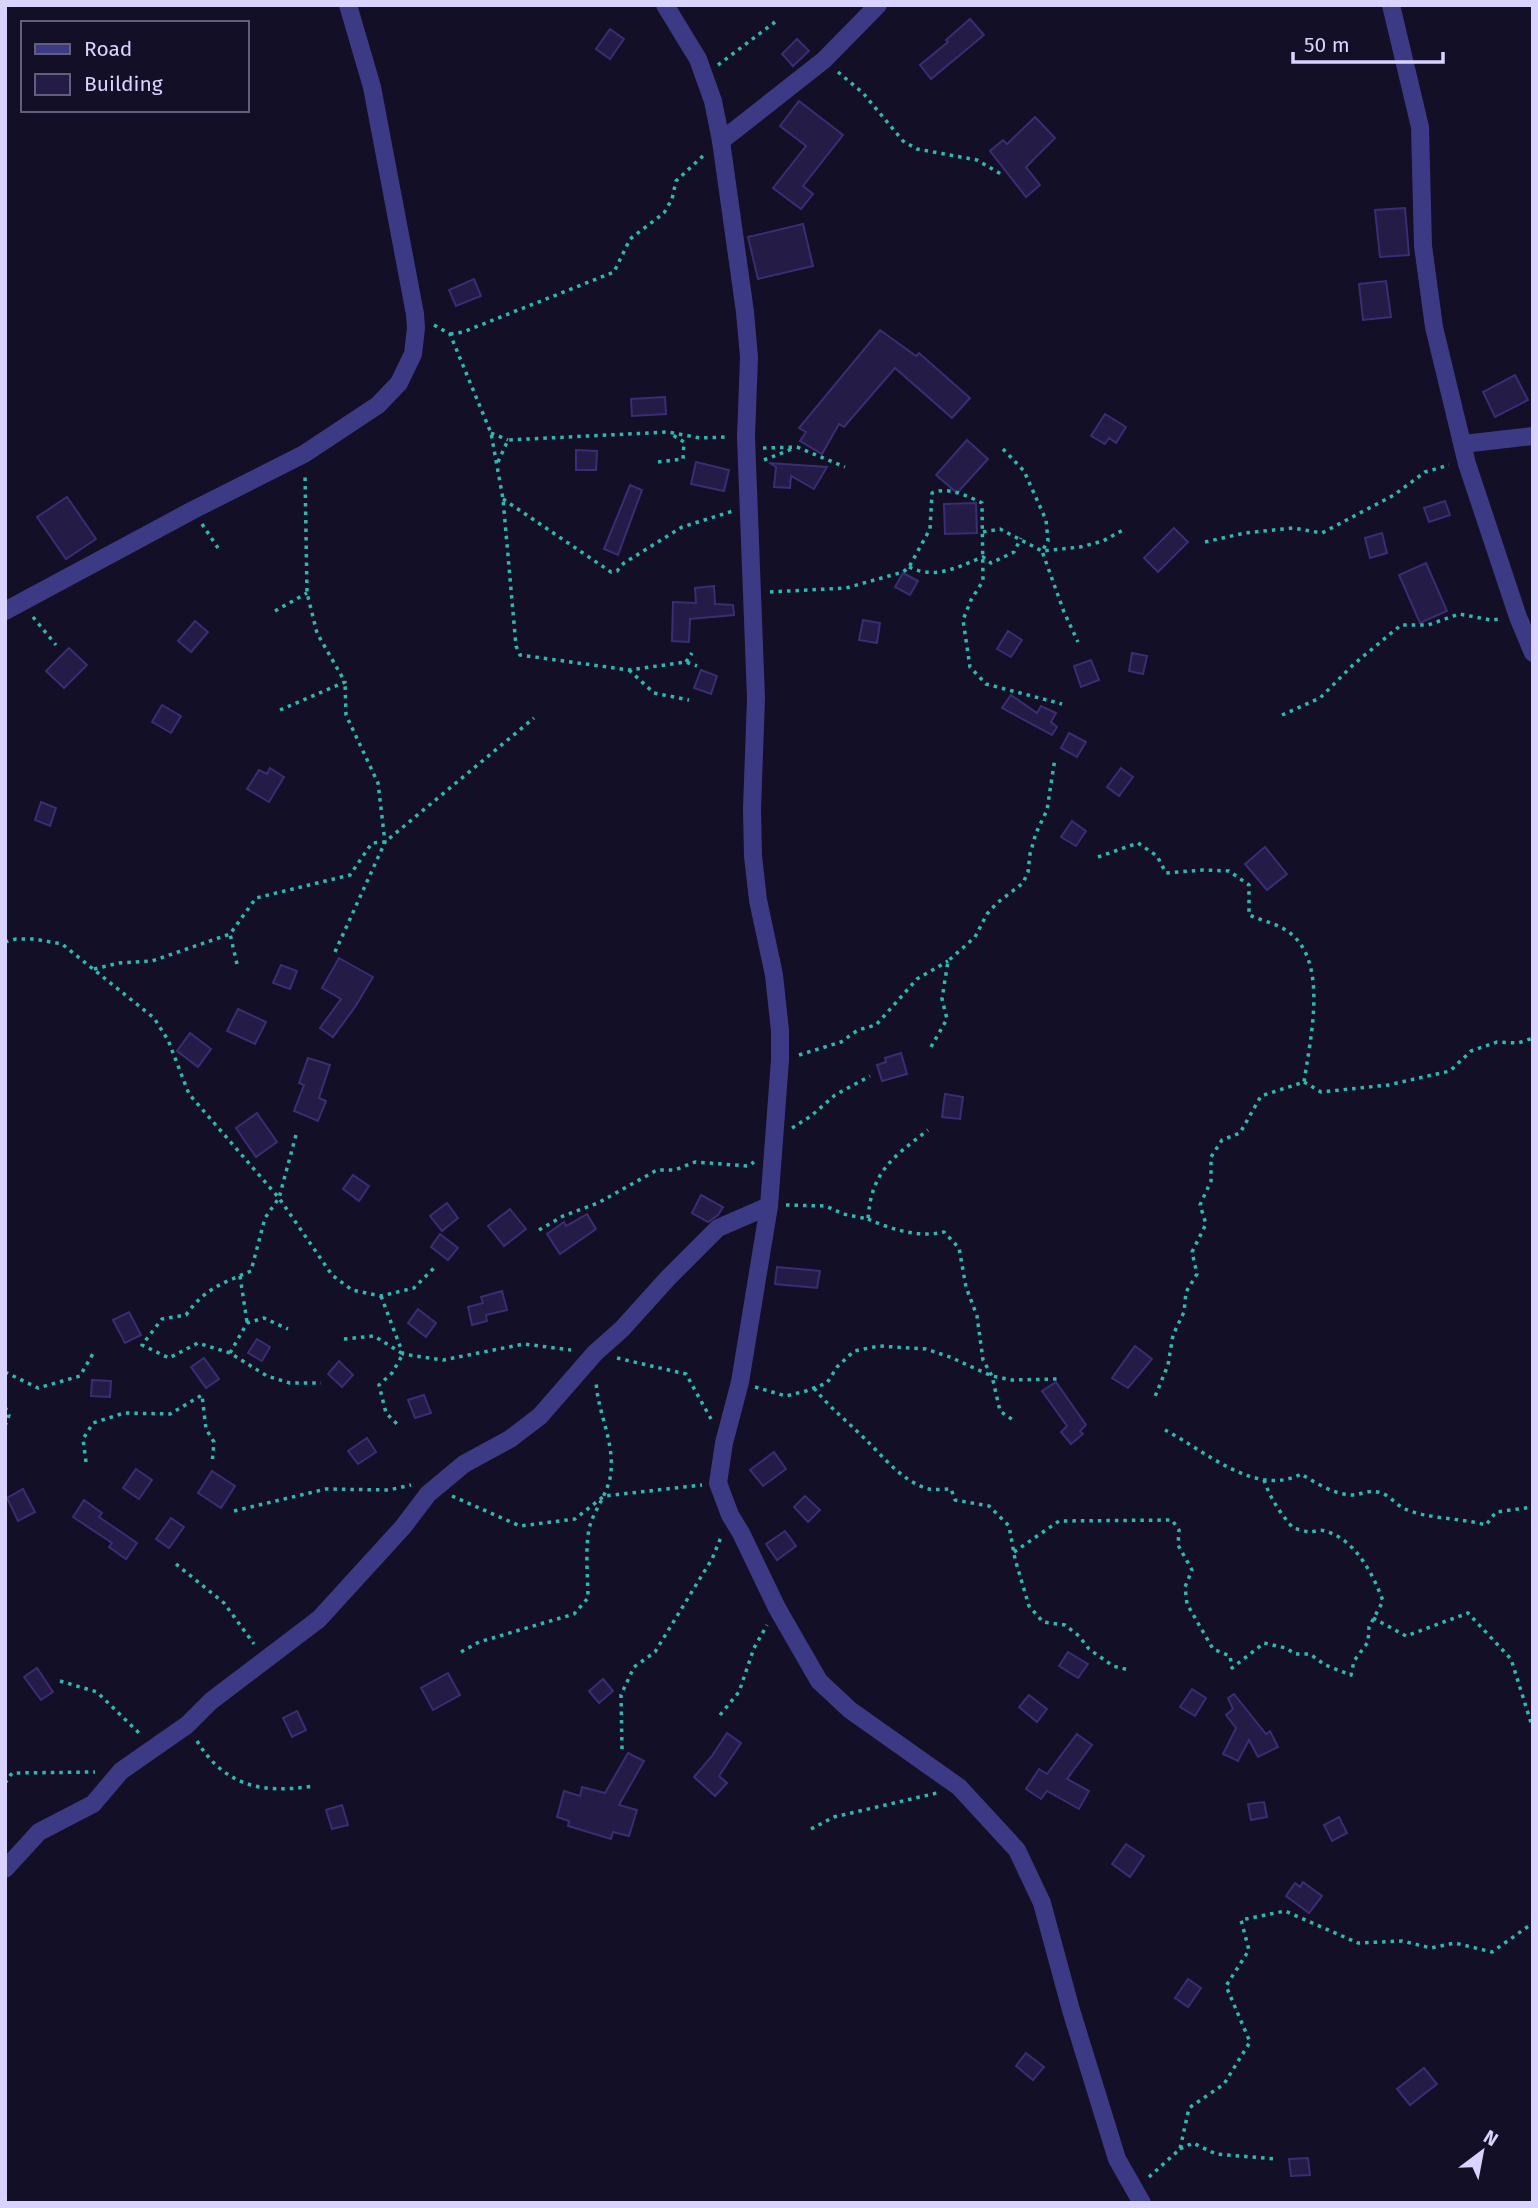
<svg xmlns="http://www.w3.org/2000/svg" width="1538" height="2208" font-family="'Fira Sans',sans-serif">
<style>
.building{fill:#241b47;stroke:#3b2d73;stroke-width:2}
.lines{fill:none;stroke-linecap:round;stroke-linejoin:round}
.path{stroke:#2fb8b0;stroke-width:3.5;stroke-dasharray:3.5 5;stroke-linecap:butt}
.minor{stroke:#3d3a85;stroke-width:18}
</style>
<rect width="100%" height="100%" fill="#130f26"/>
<!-- building -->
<g class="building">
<path d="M 970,19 L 984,35 L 931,79 L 920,65 L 948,42 L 946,40 Z"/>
<path d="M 610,29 L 624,39 L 610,59 L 596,49 Z"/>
<path d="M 797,39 L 809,51 L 793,66 L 782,54 Z"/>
<path d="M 799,101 L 843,135 L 803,186 L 813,194 L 801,209 L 773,188 L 806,146 L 780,126 Z"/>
<path d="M 1035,117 L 1055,138 L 1026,167 L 1040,185 L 1026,197 L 990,151 L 1003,140 L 1007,144 Z"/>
<path d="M 1405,208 L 1409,255 L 1380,257 L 1375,210 Z"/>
<path d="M 803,224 L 813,266 L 758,279 L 748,237 Z"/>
<path d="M 474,279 L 481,296 L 456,306 L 449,290 Z"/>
<path d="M 1386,281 L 1391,317 L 1363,320 L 1359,284 Z"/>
<path d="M 880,330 L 916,356 L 919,353 L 970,398 L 952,418 L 895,368 L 844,427 L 839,424 L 822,454 L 800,441 L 806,432 L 799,428 Z"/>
<path d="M 1515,375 L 1528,400 L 1495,417 L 1483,392 Z"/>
<path d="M 665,397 L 666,414 L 632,416 L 631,399 Z"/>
<path d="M 1105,414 L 1126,427 L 1116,443 L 1109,438 L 1105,444 L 1091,436 Z"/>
<path d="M 967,440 L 988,459 L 957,493 L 936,475 Z"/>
<path d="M 576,450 L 597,451 L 596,470 L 576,470 Z"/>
<path d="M 696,462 L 729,470 L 724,491 L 691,484 Z"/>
<path d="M 769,463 L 783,464 L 827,467 L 814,489 L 791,476 L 790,488 L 774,487 L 776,467 Z"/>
<path d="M 630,485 L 642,490 L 618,555 L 604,549 Z"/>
<path d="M 67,497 L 96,539 L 66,559 L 37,517 Z"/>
<path d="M 1445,501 L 1450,515 L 1429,522 L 1424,508 Z"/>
<path d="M 976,503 L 977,533 L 945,534 L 944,504 Z"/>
<path d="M 1174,528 L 1188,542 L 1158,572 L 1144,558 Z"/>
<path d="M 1382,533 L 1387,553 L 1370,558 L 1365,538 Z"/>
<path d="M 1426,563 L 1447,611 L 1420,623 L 1399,575 Z"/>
<path d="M 903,573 L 918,581 L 910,595 L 895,587 Z"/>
<path d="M 714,586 L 715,604 L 733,605 L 734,615 L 690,619 L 689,642 L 672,641 L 673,602 L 696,603 L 695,588 Z"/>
<path d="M 863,620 L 880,623 L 877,643 L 859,640 Z"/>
<path d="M 195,621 L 208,632 L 191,652 L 178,641 Z"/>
<path d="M 1008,631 L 1022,640 L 1011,657 L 997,649 Z"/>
<path d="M 69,648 L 87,665 L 64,688 L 46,671 Z"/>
<path d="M 1132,653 L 1147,656 L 1143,674 L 1129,671 Z"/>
<path d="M 1091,660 L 1099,680 L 1081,687 L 1074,666 Z"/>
<path d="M 701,670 L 717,676 L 711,694 L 694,688 Z"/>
<path d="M 1011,695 L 1037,713 L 1041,706 L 1056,713 L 1051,722 L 1057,727 L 1052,735 L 1002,708 Z"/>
<path d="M 162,705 L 181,716 L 171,733 L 152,722 Z"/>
<path d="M 1069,733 L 1086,742 L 1077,757 L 1061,748 Z"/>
<path d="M 270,768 L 284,777 L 269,802 L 247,789 L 259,770 L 267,774 Z"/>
<path d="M 1121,768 L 1133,777 L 1119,796 L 1107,787 Z"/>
<path d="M 41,802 L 56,808 L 50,826 L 35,820 Z"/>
<path d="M 1072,821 L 1086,831 L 1076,846 L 1061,837 Z"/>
<path d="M 1265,847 L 1287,874 L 1267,890 L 1245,864 Z"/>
<path d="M 339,958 L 373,977 L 355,1007 L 333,1037 L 320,1028 L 341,999 L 322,988 Z"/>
<path d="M 281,965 L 297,971 L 290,989 L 273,983 Z"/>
<path d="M 238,1009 L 266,1022 L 255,1044 L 227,1031 Z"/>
<path d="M 190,1033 L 211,1049 L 198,1067 L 177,1051 Z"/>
<path d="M 901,1053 L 907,1074 L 882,1081 L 877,1065 L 886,1062 L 885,1058 Z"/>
<path d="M 308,1058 L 330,1065 L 319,1098 L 326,1101 L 318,1121 L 294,1111 L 304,1085 L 299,1083 Z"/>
<path d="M 945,1094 L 963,1097 L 960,1119 L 942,1117 Z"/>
<path d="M 257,1113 L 277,1142 L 256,1157 L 236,1128 Z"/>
<path d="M 353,1175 L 369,1186 L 359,1201 L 343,1189 Z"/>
<path d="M 701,1195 L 723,1207 L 718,1215 L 708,1222 L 692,1213 Z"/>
<path d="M 447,1203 L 458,1218 L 442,1231 L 430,1216 Z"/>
<path d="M 510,1209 L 526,1229 L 504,1246 L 488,1226 Z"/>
<path d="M 587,1214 L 596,1229 L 560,1254 L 547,1234 L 564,1222 L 566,1226 Z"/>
<path d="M 440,1234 L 458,1248 L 448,1260 L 431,1247 Z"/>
<path d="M 777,1267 L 820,1271 L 817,1288 L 775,1284 Z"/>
<path d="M 502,1291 L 507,1310 L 486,1315 L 487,1321 L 472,1325 L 468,1307 L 483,1303 L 481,1297 Z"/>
<path d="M 418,1309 L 436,1323 L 426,1337 L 408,1323 Z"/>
<path d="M 129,1312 L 141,1335 L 125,1343 L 113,1320 Z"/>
<path d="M 257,1339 L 270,1347 L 262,1361 L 248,1353 Z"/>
<path d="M 1135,1346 L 1152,1359 L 1128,1388 L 1112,1378 Z"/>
<path d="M 204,1358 L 219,1379 L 206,1388 L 191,1367 Z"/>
<path d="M 339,1361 L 353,1375 L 342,1387 L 328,1374 Z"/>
<path d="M 92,1380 L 111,1381 L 110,1397 L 91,1396 Z"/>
<path d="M 1056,1382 L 1086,1425 L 1080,1431 L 1083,1434 L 1071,1444 L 1061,1432 L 1067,1426 L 1042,1391 Z"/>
<path d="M 424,1395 L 431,1413 L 415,1418 L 408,1400 Z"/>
<path d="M 367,1438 L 376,1452 L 358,1464 L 348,1451 Z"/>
<path d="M 774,1452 L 786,1469 L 763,1486 L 750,1470 Z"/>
<path d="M 136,1469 L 152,1480 L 139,1499 L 123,1488 Z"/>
<path d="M 212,1471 L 235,1486 L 221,1508 L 198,1493 Z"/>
<path d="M 23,1489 L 35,1512 L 18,1521 L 7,1498 Z"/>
<path d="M 805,1496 L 820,1510 L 808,1522 L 794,1507 Z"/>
<path d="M 84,1500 L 102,1513 L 99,1517 L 137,1543 L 126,1559 L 109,1547 L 112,1543 L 73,1517 Z"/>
<path d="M 171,1518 L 184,1527 L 169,1548 L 156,1539 Z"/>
<path d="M 785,1531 L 796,1546 L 777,1560 L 766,1544 Z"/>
<path d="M 1068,1652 L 1088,1664 L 1078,1678 L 1059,1666 Z"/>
<path d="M 37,1668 L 53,1692 L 41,1700 L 24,1677 Z"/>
<path d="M 448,1673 L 460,1695 L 433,1710 L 421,1688 Z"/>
<path d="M 603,1679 L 613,1691 L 599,1703 L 589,1691 Z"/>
<path d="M 1192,1689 L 1206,1698 L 1195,1716 L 1180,1707 Z"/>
<path d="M 1234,1694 L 1266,1734 L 1270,1731 L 1278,1747 L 1258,1757 L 1249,1740 L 1238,1761 L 1223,1754 L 1236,1728 L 1226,1715 L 1233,1709 L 1228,1698 Z"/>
<path d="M 1029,1695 L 1047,1709 L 1037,1722 L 1019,1707 Z"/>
<path d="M 297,1711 L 306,1730 L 292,1737 L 283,1718 Z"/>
<path d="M 727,1733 L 741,1743 L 719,1776 L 727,1783 L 715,1796 L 694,1777 L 712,1756 Z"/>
<path d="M 1077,1734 L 1092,1745 L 1067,1779 L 1089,1791 L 1079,1809 L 1047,1791 L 1041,1799 L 1026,1789 L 1039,1769 L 1047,1774 Z"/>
<path d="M 628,1753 L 644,1761 L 619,1805 L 637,1810 L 629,1836 L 613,1832 L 611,1839 L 568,1826 L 569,1821 L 557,1817 L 564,1791 L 580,1796 L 582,1787 L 605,1793 Z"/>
<path d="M 1264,1802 L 1267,1817 L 1251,1820 L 1248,1804 Z"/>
<path d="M 342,1805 L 348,1825 L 332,1829 L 326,1810 Z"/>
<path d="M 1339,1817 L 1347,1833 L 1332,1841 L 1324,1825 Z"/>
<path d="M 1126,1844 L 1144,1856 L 1130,1877 L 1112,1864 Z"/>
<path d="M 1303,1882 L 1322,1896 L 1309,1913 L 1286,1896 L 1295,1883 L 1300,1887 Z"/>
<path d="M 1188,1979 L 1201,1988 L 1188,2007 L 1175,1998 Z"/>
<path d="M 1026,2053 L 1044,2067 L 1033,2080 L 1016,2066 Z"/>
<path d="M 1424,2068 L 1437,2084 L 1410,2105 L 1397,2089 Z"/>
<path d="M 1308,2158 L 1310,2175 L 1291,2176 L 1289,2159 Z"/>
</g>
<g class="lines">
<!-- path -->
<g class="path">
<path d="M 718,65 L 775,22"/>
<path d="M 838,72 L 863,93 L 903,141 L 917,149 L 977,160 L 1001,174"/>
<path d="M 434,325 L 450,334 L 491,433 L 503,499 L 516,646 L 520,655 L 629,670 L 686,662 L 697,666"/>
<path d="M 450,334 L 463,332 L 614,272 L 630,239 L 664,213 L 672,199 L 676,181 L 705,154"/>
<path d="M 491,433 L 508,440"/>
<path d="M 763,448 L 797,447 L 845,467"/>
<path d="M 1003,449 L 1024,471 L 1046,520 L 1048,541 L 1042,551 L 1064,612 L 1078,642"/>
<path d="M 764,460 L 792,449"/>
<path d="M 498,462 L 508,440 L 668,432 L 700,438 L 727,437"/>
<path d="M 658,462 L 683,459 L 684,442 L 671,434"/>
<path d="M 503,499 L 611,572 L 617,571 L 624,563 L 682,527 L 733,511"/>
<path d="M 202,524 L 218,548"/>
<path d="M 983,532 L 1000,529 L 1042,551 L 1080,547 L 1103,541 L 1123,530"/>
<path d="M 1205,542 L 1245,533 L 1293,528 L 1322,533 L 1394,495 L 1425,472 L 1449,465"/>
<path d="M 909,567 C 936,580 957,567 983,557 L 991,563 L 1014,552 L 1021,538"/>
<path d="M 770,592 L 846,588 L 903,572 L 909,567 L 930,529 L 932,493 C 947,486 968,496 982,503 L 983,581 L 971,600 L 963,620 L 970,667 L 986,684 L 1062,704"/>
<path d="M 275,611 L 307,593"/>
<path d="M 33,617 L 56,645"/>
<path d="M 686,662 L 692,653"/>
<path d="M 629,670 L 654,693 L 689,700"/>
<path d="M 280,710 L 345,682 L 317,633 L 307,593 L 305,474"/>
<path d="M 1282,715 L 1320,698 L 1354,664 L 1401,625 L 1428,625 L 1459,614 L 1491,620 L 1500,619"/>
<path d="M 1098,857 L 1138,843 L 1157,856 L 1166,873 L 1203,870 L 1229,871 L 1249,885 L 1249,915 C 1260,920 1274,923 1284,929 C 1331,956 1310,1039 1304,1082 L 1261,1096 L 1240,1133 L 1222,1140 L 1211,1157 L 1211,1181 L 1200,1205 L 1206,1224 L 1192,1252 L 1197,1274 L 1186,1292 L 1184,1312 L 1173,1335 L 1168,1365 L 1154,1399"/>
<path d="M 5,942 L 16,939 L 34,939 L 62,944 L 154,1018 L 168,1040 L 189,1094 L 279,1198 L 332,1275 L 352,1290 L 381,1296 L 414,1288 L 437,1265"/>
<path d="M 335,952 L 385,842 L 378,783 L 346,715 L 345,682"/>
<path d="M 237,964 L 230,934 L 256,898 L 350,875 L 372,843 L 385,842 L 534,718"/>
<path d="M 94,969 L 119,963 L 152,961 L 230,934"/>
<path d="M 931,1047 L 947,1019 L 942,999 L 948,961 L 975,937 L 987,914 L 997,903 L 1023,883 L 1028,872 L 1030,854 L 1036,833 L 1047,810 L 1055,758"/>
<path d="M 799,1055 L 841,1042 L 858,1030 L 876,1025 L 917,979 L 948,961"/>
<path d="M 1304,1082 L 1321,1092 L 1388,1085 L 1450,1071 L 1471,1051 L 1497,1042 L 1518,1043 L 1533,1038"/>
<path d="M 792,1128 L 811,1116 L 835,1095 L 870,1076"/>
<path d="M 296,1135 L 279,1198 L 265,1218 L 251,1271 C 223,1283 204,1289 186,1315 L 162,1319 L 142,1345 L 169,1358 L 198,1343 L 230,1353 L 267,1376 L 290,1383 L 321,1383"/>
<path d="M 786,1205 L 826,1206 L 843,1214 L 868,1219 C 871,1172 893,1157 928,1130"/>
<path d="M 868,1219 C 891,1229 918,1238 944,1232 L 959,1248 L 966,1287 L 977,1316 L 983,1360 L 992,1376 L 1000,1411 L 1013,1420"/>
<path d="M 539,1230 L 563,1216 L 598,1203 L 657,1170 L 675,1170 L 695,1162 L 748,1166 L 754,1162"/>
<path d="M 240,1276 L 247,1322"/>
<path d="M 381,1296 L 403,1354 L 443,1360 L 524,1344 L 571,1350"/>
<path d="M 344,1339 L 374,1336 L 403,1354 L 392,1373 L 379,1385 L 386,1413 L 397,1424"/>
<path d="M 230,1353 L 247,1323 L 264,1318 L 288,1329"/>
<path d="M 617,1358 L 686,1374 L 711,1419"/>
<path d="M 5,1372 L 38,1388 L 80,1376 L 95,1350"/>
<path d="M 755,1387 L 786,1396 L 806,1391 L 827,1383 L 837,1367 L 854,1351 L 879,1346 L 926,1349 L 950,1357 L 992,1376 L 1012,1380 L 1057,1379"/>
<path d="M 814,1388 C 831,1409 846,1420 864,1438 C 883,1456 902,1482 929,1489 C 935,1490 944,1489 951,1489 L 955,1500 L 989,1506 L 1009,1526 L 1015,1559 L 1029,1606 L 1043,1622 L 1065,1625 L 1079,1636 L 1089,1649 L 1113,1666 L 1129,1670"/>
<path d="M 5,1407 L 9,1415 L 5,1426"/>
<path d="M 1165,1430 C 1204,1450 1256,1498 1301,1474 C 1316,1483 1333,1494 1351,1495 C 1360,1495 1368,1490 1378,1492 C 1389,1494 1396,1505 1405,1509 C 1427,1519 1462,1518 1486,1525 L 1496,1512 L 1533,1507"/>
<path d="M 86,1462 L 83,1439 L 93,1423 L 124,1413 L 170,1414 L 202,1395 L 206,1429 L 214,1442 L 212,1464"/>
<path d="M 452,1496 L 520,1526 L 575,1519 L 604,1496 L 702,1485"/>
<path d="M 234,1511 L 326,1489 L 389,1490 L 411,1485"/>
<path d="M 1014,1552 L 1059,1521 L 1172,1520 L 1179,1530 L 1178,1545 L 1192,1570 L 1185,1587 L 1187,1604 L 1213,1649 L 1230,1656 L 1232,1668 L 1264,1643 L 1286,1648 L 1295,1654 L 1310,1654 L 1325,1665 L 1351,1675 L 1354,1661 L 1368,1642 L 1369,1627 L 1383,1601 C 1373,1574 1355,1539 1325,1531 C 1320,1529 1314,1532 1309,1532 C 1304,1531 1298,1529 1293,1528 C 1280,1513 1270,1498 1264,1480"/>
<path d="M 176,1564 L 224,1603 L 254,1644"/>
<path d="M 1373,1618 L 1406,1636 L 1468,1613 L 1511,1659 L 1533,1729"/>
<path d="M 461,1652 L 479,1642 L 574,1614 L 588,1598 C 588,1577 584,1542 591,1522 C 597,1506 610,1489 611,1471 C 614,1440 597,1411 596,1380"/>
<path d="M 60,1681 L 97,1692 L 141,1735"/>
<path d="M 720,1715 L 739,1692 L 754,1648 L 767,1625"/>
<path d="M 197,1741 C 225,1787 264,1794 313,1786"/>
<path d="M 622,1749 L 621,1695 L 634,1667 L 655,1652 L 712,1559 L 721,1537"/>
<path d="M 5,1783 L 12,1773 L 95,1772"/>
<path d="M 811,1829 L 834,1817 L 937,1793"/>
<path d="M 1180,2149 L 1193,2143 L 1216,2154 L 1276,2159"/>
<path d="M 1149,2177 L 1180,2149 L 1189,2108 L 1224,2084 L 1250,2042 L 1226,1986 L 1249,1950 L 1241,1920 L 1285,1911 L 1358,1943 L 1402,1941 L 1431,1948 L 1455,1943 L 1492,1952 L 1533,1923"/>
</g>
<!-- minor -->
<g class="minor">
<path d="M 665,5 L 698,59 L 713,101 L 721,141 L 745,312 L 749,357 L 746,437 L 756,698 L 752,809 L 753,856 L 758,900 L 774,975 L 780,1031 L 780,1060 L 769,1206 L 740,1382 L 724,1443 L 718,1483 L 730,1515 L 741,1533 L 777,1608 L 819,1681 L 850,1710 L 959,1787 L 1017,1850 L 1042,1903 L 1071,2010 L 1117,2159 L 1142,2203"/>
<path d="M 1391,5 L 1420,127 L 1423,246 L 1434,327 L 1467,464 L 1518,617 L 1533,653"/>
<path d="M 721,141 L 824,60 L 878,5"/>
<path d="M 1463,444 L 1533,436"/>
<path d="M 5,611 L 193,510 L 304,454 L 378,405 L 399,383 L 413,354 L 416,328 L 415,314 L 372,87 L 348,5"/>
<path d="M 5,1869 L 39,1832 L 93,1804 L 121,1771 L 187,1725 L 211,1701 L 319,1619 L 403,1527 L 428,1494 L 464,1464 L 510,1439 L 540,1416 L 595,1353 L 622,1329 L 668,1278 L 718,1228 L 769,1206"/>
</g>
</g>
<!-- border -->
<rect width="1538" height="2208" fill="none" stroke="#d9d4ff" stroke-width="14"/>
<!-- legend -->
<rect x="21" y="21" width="228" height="91" fill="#130f26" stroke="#625e7d" stroke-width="2"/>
<rect x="35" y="44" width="35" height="10" fill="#3d3a85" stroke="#625e7d" stroke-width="2"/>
<text x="84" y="56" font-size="21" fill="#d9d4ff">Road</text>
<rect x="35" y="74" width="35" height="21" fill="#241b47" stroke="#625e7d" stroke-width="2"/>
<text x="84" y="91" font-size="21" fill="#d9d4ff">Building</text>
<!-- north arrow -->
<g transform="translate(1482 2152) rotate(32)" stroke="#130f26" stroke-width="5" paint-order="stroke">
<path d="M0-5L12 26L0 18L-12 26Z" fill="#d9d4ff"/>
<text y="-10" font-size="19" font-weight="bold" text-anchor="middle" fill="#d9d4ff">N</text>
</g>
<!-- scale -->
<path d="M1293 52v10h150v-10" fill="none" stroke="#d9d4ff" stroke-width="3.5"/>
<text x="1304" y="52" font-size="21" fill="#d9d4ff" stroke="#130f26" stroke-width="5" paint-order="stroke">50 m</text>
</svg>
